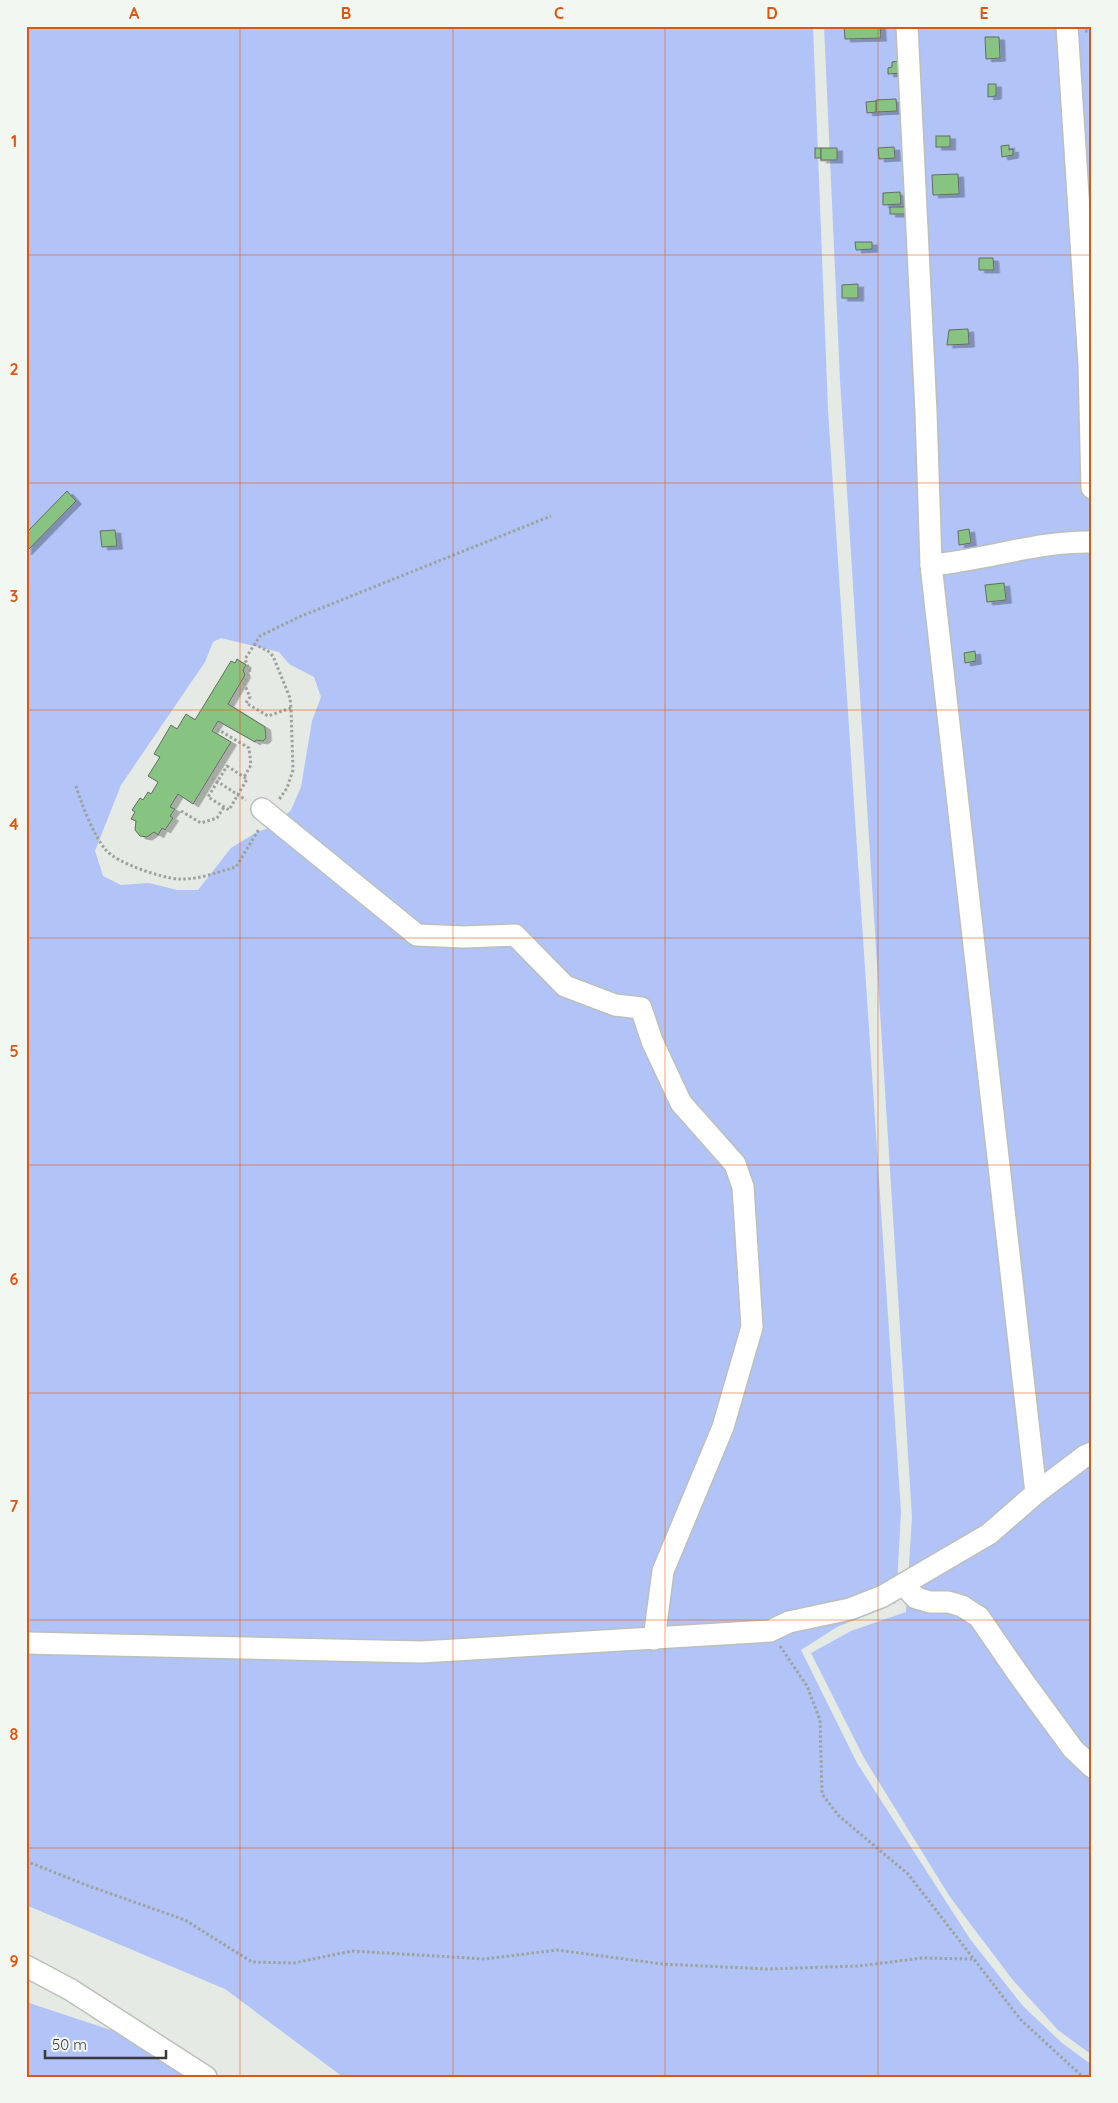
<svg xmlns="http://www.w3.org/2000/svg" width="1118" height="2103" font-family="Quicksand,sans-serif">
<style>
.green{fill:#b1c3f7;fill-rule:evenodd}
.building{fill:#87c481;stroke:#676b66;filter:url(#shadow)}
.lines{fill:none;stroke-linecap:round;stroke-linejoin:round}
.minor-casing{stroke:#bcc0bb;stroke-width:24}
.path{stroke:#9ea29d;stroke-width:3;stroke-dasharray:2.5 2.5;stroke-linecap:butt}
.minor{stroke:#fff;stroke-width:21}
.grid{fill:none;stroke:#df570e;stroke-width:1;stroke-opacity:0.55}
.neatline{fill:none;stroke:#df570e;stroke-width:2}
.grid-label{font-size:16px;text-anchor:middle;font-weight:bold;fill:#df570e}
</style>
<defs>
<filter id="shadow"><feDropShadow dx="5.5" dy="3" stdDeviation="0" flood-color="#0004"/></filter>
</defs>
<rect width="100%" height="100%" fill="#e5eae4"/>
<!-- green -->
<g class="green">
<path d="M 26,26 L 813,26 L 828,410 L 901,1512 L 896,1603 L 837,1627 L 801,1650 L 857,1763 L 970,1939 L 1023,2006 L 1062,2043 L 1092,2065 L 1092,2077 L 343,2077 L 225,1989 L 26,1905 ZM 221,638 L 279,652 L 289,664 L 314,677 L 321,697 L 312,721 L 301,787 L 291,810 L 274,826 L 257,832 L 231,848 L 198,890 L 177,890 L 149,883 L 121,885 L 103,876 L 95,851 L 121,785 L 205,662 L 213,642 Z"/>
<path d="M 824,26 L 1092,26 L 1092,2055 L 1058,2030 L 1012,1979 L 950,1897 L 864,1758 L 811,1653 L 851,1631 L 906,1612 L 912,1517 L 840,380 Z"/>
<path d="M 26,2002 L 159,2046 L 206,2077 L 26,2077 Z"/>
</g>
<!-- building -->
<g class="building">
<path d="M 844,26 L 880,26 L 881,38 L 845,39 Z"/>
<path d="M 985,37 L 999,37 L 1000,58 L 986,59 Z"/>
<path d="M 901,61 L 902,73 L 888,74 L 888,68 L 892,67 L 892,62 Z"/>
<path d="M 988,84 L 996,84 L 996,96 L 988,97 Z"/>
<path d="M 896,99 L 897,111 L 876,112 L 876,100 Z"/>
<path d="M 876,101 L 876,112 L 867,113 L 866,102 Z"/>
<rect x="936" y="136" width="14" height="11"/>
<path d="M 1009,145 L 1009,150 L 1013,149 L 1013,155 L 1002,157 L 1001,146 Z"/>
<path d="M 894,147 L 895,158 L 879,159 L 878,148 Z"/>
<rect x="815" y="148" width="6" height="10"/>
<rect x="821" y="148" width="16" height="12"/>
<path d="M 958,174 L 959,194 L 933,195 L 932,175 Z"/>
<path d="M 900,192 L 901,204 L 883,205 L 883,193 Z"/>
<rect x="890" y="207" width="16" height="7"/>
<path d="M 855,242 L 872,242 L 872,249 L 856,250 Z"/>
<path d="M 979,258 L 993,258 L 994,270 L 979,270 Z"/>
<path d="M 858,284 L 858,298 L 842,298 L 842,285 Z"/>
<path d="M 968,329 L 969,344 L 947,345 L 949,330 Z"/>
<path d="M 67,491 L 76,501 L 26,552 L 26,533 Z"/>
<path d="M 969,529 L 971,543 L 959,545 L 958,531 Z"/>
<path d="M 115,530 L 117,546 L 102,547 L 100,531 Z"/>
<path d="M 1004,583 L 1006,600 L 987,602 L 985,585 Z"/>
<path d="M 975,651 L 976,661 L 965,663 L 964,653 Z"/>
<path d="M 237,659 L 246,665 L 243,670 L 245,675 L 228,704 L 265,727 L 266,738 L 263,741 L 256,740 L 255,742 L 218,721 L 212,731 L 231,742 L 193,804 L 178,794 L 170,807 L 175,809 L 170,816 L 173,818 L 165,830 L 162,828 L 158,835 L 154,832 L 147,837 L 140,836 L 135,830 L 136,821 L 131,819 L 135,812 L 132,810 L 140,798 L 143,800 L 148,792 L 151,794 L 158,782 L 148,776 L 160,757 L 154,754 L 171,725 L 177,729 L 186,714 L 195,720 L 231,661 L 235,663 Z"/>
</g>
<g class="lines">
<!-- minor casing -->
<g class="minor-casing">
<g id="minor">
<path d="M 907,26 L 926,412 L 931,565 L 1036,1493"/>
<path d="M 1067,26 L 1089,364 L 1092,488"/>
<path d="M 931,565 C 986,560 1037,541 1092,542"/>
<path d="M 262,809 L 417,935 L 464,937 L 515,935 L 565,986 L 615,1005 L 641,1008 L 652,1041 L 681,1103 L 735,1164 L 743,1187 L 752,1327 L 723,1427 L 663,1571 L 654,1639"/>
<path d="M 903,1584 L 916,1598 L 930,1602 L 948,1602 L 962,1606 L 979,1617 L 1021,1678 L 1073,1749 L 1092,1767"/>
<path d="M 26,1643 L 421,1652 L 770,1631 L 789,1622 L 850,1609 L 883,1596 L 989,1534 L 1036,1493 L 1085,1456 L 1092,1453"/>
<path d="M 26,1966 L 71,1990 L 206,2077"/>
</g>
</g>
<!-- path -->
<g class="path">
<path d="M 1085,31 L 1092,31"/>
<path d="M 254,644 L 268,651 L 273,656 L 290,698 L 291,708 L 293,770 L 287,788 L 278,801"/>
<path d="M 291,708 L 268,716 L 246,703 L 250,697 L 244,683 L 250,672 L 245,659 L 260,636 L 299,617 L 551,516"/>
<path d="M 217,729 L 249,748 L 251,765 L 244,777"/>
<path d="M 227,766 L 247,779 L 229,810 L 208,797 Z"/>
<path d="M 212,778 L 246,800"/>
<path d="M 76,786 C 81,803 94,836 105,849 C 116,863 161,878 179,879 C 198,880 218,872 236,867 L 259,829"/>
<path d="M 181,811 L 201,823 L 217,818 L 224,807"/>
<path d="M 780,1646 L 807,1686 L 820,1720 L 822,1794 L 839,1816 L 908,1874 L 1021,2020 L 1083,2077"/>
<path d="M 26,1861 L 86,1885 L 185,1920 L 252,1962 L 294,1963 L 352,1951 L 485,1959 L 557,1950 L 662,1964 L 767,1969 L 859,1966 L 922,1958 L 973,1959"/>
</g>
<!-- minor -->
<use href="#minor" class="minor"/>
</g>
<!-- grid -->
<path class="grid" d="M 240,26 L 240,2077M 453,26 L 453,2077M 665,26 L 665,2077M 878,26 L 878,2077M 26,255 L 1092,255M 26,483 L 1092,483M 26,710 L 1092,710M 26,938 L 1092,938M 26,1165 L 1092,1165M 26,1393 L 1092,1393M 26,1620 L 1092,1620M 26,1848 L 1092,1848"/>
<!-- border -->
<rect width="1118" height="2103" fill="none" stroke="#f2f7f2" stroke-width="55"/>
<!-- scale -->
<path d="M45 2050v8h121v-8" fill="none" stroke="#383a38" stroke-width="2.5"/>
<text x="52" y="2050" font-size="15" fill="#383a38" stroke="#f2f7f2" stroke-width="4" paint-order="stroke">50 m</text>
<rect x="28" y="28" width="1062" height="2048" class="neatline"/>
<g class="grid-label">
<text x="134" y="19">A</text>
<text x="346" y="19">B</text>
<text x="559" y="19">C</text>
<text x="772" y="19">D</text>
<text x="984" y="19">E</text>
<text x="14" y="147">1</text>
<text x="14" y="375">2</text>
<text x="14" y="602">3</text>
<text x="14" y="830">4</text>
<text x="14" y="1057">5</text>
<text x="14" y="1285">6</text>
<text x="14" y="1512">7</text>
<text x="14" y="1740">8</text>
<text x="14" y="1967">9</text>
</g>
</svg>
